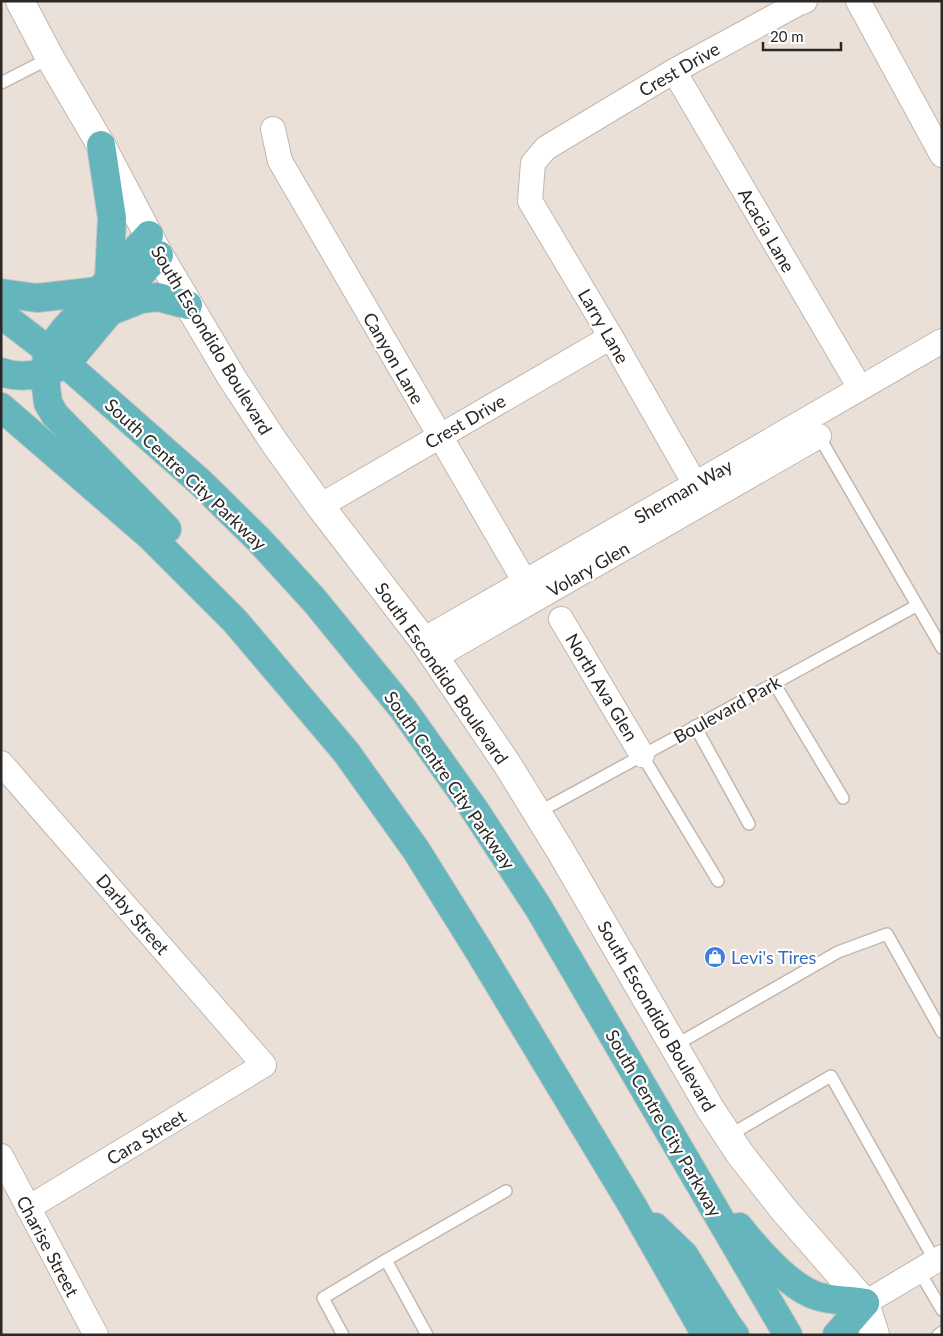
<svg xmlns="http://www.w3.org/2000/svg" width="943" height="1336" font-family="Lato,sans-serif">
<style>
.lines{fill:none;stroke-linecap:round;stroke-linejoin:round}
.service-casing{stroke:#c1b7af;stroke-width:14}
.minor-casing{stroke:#c1b7af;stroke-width:26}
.tertiary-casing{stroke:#c1b7af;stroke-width:30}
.secondary-casing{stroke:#c1b7af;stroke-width:30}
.trunk-casing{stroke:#c3c3c2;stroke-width:30}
.service{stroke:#fff;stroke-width:11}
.minor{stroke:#fff;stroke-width:24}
.tertiary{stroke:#fff;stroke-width:28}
.secondary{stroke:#fff;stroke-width:28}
.trunk{stroke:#64b6bc;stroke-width:28}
.labels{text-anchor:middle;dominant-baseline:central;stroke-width:4.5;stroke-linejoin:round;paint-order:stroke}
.street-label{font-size:18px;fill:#2a2724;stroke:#fff}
.shop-label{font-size:18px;fill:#366cbe;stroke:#fff;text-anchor:start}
</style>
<rect width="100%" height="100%" fill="#eae0d8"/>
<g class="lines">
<!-- service casing -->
<g class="service-casing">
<g id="service">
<path d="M 1,83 L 50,58"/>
<path d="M 817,433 L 942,648"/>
<path d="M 774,683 L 843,798"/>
<path d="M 695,726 L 749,824"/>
<path d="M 642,755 L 718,881"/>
<path d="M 537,813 L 916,606"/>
<path d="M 674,1046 L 838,952 L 887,934 L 942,1032"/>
<path d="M 728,1136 L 831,1076 L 935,1261"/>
<path d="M 919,1271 L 942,1310"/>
<path d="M 343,1335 L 323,1298 L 386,1260"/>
<path d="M 427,1335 L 386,1260 L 506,1191"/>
<path d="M 938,1335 L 942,1332"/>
</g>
</g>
<!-- minor casing -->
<g class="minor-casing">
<g id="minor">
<path d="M 858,1 L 942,155"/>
<path d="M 674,71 L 860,388"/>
<path d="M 273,129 L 280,161 L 525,582"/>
<path d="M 695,484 L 611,337 L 530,201 L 533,163 L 546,148 L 674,71 L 799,3 L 805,1"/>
<path d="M 320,506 L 611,337"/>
<path d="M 561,619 L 642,755"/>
<path d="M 423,640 L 695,484 L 942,341"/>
<path d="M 435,657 L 819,436"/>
<path d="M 1,763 L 264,1065 L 28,1208"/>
<path d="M 1,1156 L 96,1335"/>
<path d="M 865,1303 L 942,1257"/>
</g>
</g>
<!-- tertiary casing -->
<g class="tertiary-casing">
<path id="tertiary" d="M 159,255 L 232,378 L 274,442 L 320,506 L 423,640 L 507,764 L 560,850 L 711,1110 L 740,1154 L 784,1210 L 865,1303 L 875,1335"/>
</g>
<!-- secondary casing -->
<g class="secondary-casing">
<path id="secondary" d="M 20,1 L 50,58 L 101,145 L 159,255"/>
</g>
<!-- trunk casing -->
<g class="trunk-casing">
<g id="trunk">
<path d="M 101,145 L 112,218 L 109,279"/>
<path d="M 149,235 L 64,330 L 48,351 L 46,363 L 46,387 L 48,403 L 55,415 L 167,529"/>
<path d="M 1,293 L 37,298 L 99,291"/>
<path d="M 111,311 L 141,299 L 158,297 L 188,305"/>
<path d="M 1,314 L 66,364 L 200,482 L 259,540 L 314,600 L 403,709 L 474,809 L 538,907 L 788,1335"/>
<path d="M 1,372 C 23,380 46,374 66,364 L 145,269 L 159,255"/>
<path d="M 1,407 L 151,537 L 235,621 L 346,752 L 416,850 L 479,951 L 632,1205 L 706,1335"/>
<path d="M 655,1227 L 684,1255 L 727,1324 L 735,1335"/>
<path d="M 739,1227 C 756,1249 788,1285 814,1295 C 829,1301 849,1300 865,1303"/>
<path d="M 837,1335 L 865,1303"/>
</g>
</g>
<!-- service -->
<use href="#service" class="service"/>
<!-- minor -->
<use href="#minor" class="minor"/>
<!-- tertiary -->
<use href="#tertiary" class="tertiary"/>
<!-- secondary -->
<use href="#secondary" class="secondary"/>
<!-- trunk -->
<use href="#trunk" class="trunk"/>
</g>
<!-- icons -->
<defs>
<g id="shop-disc" transform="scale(1.125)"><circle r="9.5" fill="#3f7fe0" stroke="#fff"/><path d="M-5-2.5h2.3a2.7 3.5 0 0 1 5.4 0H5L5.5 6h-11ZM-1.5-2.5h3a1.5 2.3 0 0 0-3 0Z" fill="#fff"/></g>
</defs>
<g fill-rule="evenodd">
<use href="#shop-disc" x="715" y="957"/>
</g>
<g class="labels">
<!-- street labels -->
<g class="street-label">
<text transform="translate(679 69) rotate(-30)">Crest Drive</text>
<text transform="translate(767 230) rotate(60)">Acacia Lane</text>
<text transform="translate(604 326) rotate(60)">Larry Lane</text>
<text transform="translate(212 340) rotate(59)">South Escondido Boulevard</text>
<text transform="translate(394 358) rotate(60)">Canyon Lane</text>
<text transform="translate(465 421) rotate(-30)">Crest Drive</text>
<text transform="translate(186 474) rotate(43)">South Centre City Parkway</text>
<text transform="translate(683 491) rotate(-30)">Sherman Way</text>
<text transform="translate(588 569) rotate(-30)">Volary Glen</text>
<text transform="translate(442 673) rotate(55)">South Escondido Boulevard</text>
<text transform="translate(602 687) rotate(59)">North Ava Glen</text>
<text transform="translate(727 709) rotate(-29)">Boulevard Park</text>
<text transform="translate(450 780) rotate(55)">South Centre City Parkway</text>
<text transform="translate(133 914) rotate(49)">Darby Street</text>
<text transform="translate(657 1016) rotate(60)">South Escondido Boulevard</text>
<text transform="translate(664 1123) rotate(60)">South Centre City Parkway</text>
<text transform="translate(146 1137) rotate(-31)">Cara Street</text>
<text transform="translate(48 1246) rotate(62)">Charise Street</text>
</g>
<!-- shop labels -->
<g class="shop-label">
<text x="731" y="957">Levi's Tires</text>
</g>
</g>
<!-- border -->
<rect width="943" height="1336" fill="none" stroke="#2a2724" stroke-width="5"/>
<!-- scale -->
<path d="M763 42v8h78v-8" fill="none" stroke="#2a2724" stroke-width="2.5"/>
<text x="770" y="42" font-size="15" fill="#2a2724" stroke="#ffffff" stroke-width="4" paint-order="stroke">20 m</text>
</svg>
